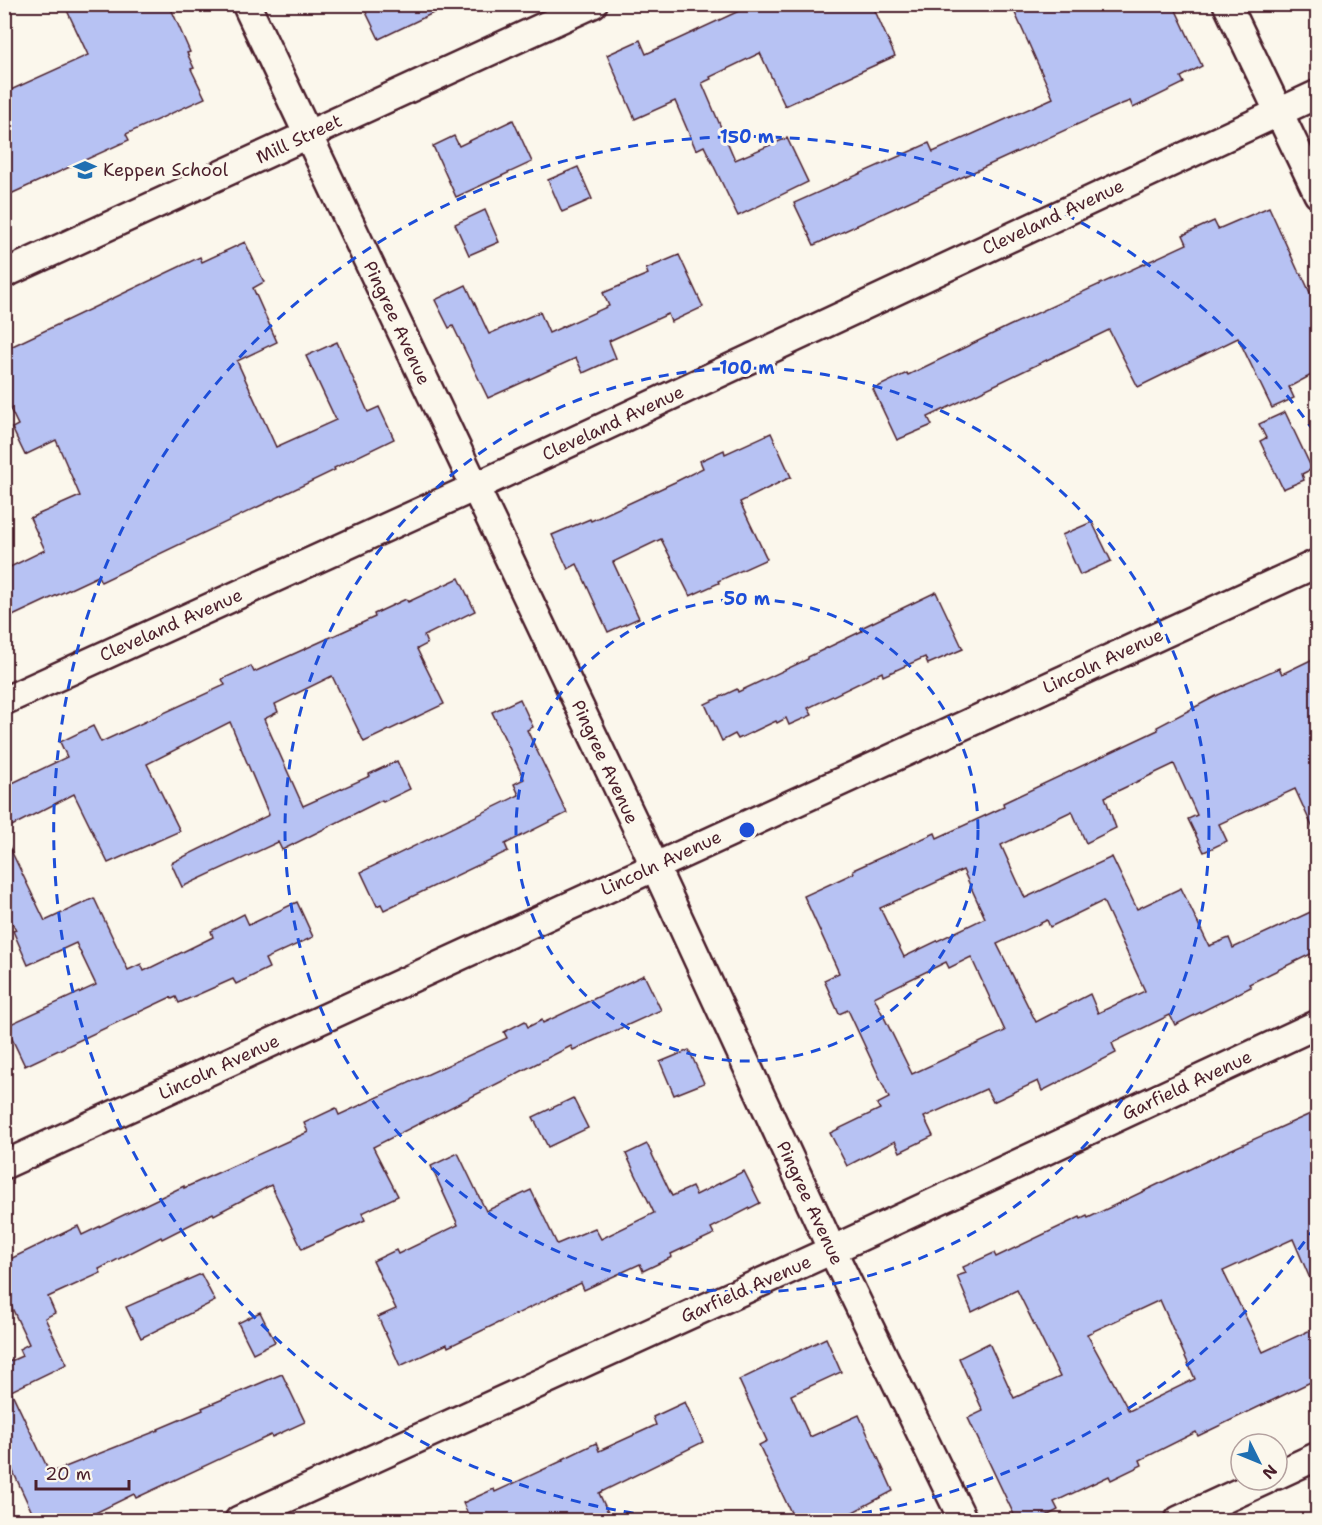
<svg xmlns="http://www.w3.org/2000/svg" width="1322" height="1525" font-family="'Shantell Sans',sans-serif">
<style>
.building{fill:#b7c2f3;stroke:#4a1f2b;stroke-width:1.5;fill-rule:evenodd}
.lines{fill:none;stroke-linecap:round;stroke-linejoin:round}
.street-casing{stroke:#4a1f2b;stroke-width:32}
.street{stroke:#fbf7ec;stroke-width:27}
.ring{fill:none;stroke:#1d4ed8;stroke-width:3;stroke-dasharray:10 8}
.labels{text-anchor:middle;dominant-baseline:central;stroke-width:6;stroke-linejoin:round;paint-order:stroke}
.street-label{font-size:18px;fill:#4a1f2b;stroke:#fbf7ec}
.poi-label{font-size:18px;fill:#4a1f2b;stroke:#fbf7ec;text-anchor:start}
.centre{fill:#1d4ed8;stroke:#fbf7ec;stroke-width:3}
.ring-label{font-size:18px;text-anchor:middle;font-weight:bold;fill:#1d4ed8;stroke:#fbf7ec;stroke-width:6;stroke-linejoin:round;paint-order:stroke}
</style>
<rect width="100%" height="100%" fill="#fbf7ec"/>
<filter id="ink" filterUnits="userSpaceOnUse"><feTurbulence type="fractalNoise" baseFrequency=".0167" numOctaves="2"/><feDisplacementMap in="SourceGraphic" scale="12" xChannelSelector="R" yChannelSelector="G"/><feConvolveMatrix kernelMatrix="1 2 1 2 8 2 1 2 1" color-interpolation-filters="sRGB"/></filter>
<g filter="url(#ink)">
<!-- building -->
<g class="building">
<path d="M 64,4 L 169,4 L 190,52 L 187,53 L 194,68 L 191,69 L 205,98 L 126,134 L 129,140 L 4,197 L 4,93 L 88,55 Z"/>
<path d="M 362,4 L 452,4 L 379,39 Z"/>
<path d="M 754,4 L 872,4 L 895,56 L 785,106 L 760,53 L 710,77 L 711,79 L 702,83 L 735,160 L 787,138 L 808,182 L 738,216 L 704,146 L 696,150 L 675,101 L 635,119 L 607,55 L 640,40 L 646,54 Z"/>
<path d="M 1011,4 L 1173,4 L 1202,66 L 1181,77 L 1184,83 L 1133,108 L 1130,101 L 1122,104 L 814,245 L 794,203 L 929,143 L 933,152 L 1053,98 Z"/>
<path d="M 513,120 L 532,162 L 456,197 L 433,146 L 454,136 L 459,146 Z"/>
<path d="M 578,167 L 592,199 L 562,212 L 548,180 Z"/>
<path d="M 1269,207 L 1299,273 L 1301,273 L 1317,308 L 1317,372 L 1289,387 L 1294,398 L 1272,408 L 1238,338 L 1138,387 L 1109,330 L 928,417 L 932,425 L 897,440 L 873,389 L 907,373 L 908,375 L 1009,326 L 1187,244 L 1183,235 L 1214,221 L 1218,229 Z"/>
<path d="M 485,210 L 499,242 L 469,255 L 455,224 Z"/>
<path d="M 245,242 L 264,282 L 253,288 L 277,342 L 237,361 L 276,447 L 336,420 L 306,356 L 337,342 L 368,412 L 379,407 L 394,439 L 334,468 L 335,470 L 101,582 L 98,576 L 4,620 L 4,570 L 45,550 L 30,518 L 80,496 L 56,440 L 25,455 L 12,428 L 18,425 L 4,396 L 4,350 L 200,257 L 202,262 Z"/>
<path d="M 679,255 L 703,307 L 671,322 L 668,314 L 609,341 L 616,358 L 583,373 L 576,358 L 488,398 L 453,326 L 449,328 L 435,300 L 466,285 L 489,334 L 540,312 L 549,333 L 609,306 L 603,293 L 648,274 L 646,269 Z"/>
<path d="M 1285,412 L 1312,469 L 1302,474 L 1304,480 L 1283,489 L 1260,441 L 1266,438 L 1259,424 Z"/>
<path d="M 771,433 L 791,477 L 740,502 L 767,559 L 718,581 L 719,583 L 690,596 L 661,539 L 613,562 L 639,618 L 608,632 L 577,564 L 568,569 L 552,535 L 590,519 L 591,521 L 675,482 L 703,468 L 700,461 L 724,450 L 725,454 Z"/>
<path d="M 1092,522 L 1111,561 L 1080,575 L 1062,535 Z"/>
<path d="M 459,578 L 475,611 L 424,636 L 427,644 L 417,649 L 444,704 L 364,742 L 332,676 L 275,704 L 278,712 L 264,719 L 303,806 L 370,776 L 369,774 L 397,761 L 410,789 L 383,802 L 382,800 L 282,850 L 278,842 L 182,887 L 171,863 L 269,815 L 230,722 L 147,764 L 180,831 L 108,863 L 74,794 L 4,830 L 4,787 L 67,757 L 60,742 L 93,726 L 101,742 L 225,685 L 222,679 L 251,666 L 254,672 L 375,617 L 374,614 L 406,599 L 408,602 Z"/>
<path d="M 936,592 L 963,649 L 928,664 L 925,657 L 883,676 L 882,672 L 808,708 L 812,715 L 789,725 L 786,718 L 777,723 L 776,721 L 738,739 L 735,734 L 722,741 L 705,704 L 737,689 L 738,692 L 808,659 L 808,657 L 862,631 L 861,628 Z"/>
<path d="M 1317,657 L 1317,837 L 1295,789 L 1219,824 L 1227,841 L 1204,852 L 1188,819 L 1197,815 L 1174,764 L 1105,797 L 1116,828 L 1086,843 L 1072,811 L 1001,845 L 1025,898 L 1112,857 L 1137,909 L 1181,888 L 1209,946 L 1229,938 L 1233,948 L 1317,909 L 1317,951 L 1249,984 L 1251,987 L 1175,1025 L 1170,1015 L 1112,1043 L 1116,1053 L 1042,1091 L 1038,1081 L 993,1102 L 986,1089 L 924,1117 L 933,1136 L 900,1152 L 895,1141 L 847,1166 L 830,1133 L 880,1109 L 877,1104 L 889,1098 L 848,1010 L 839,1014 L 824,980 L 839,973 L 804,896 L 854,873 L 853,870 L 935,833 L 937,838 L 1004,807 L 1003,803 L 1158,730 L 1157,727 L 1218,695 L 1279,668 L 1282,674 ZM 963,870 L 985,918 L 904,957 L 880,908 ZM 1103,901 L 1145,991 L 1098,1013 L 1090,994 L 1036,1022 L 997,944 L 1047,920 L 1050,927 ZM 971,957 L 1005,1031 L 912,1074 L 874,997 L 946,962 L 949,968 Z"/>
<path d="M 520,699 L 533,727 L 527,730 L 567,813 L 505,844 L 508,851 L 384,910 L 381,904 L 377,906 L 361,872 L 519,795 L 514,784 L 524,779 L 492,712 Z"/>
<path d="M 4,836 L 45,921 L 94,898 L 128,970 L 141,964 L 144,971 L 213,937 L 211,931 L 244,914 L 249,925 L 297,902 L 313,937 L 265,959 L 269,968 L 236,984 L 233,979 L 179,1003 L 176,997 L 172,999 L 171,997 L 25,1066 L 6,1026 L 96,985 L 76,943 L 28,965 L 13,931 L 16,930 L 4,906 Z"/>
<path d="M 644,975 L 661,1010 L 573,1050 L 571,1046 L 373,1147 L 398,1196 L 362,1213 L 365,1220 L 302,1249 L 271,1185 L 214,1215 L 213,1213 L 162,1239 L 161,1237 L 99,1269 L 101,1273 L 48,1297 L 55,1313 L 45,1318 L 67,1364 L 11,1391 L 50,1473 L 159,1430 L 158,1429 L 203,1410 L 202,1408 L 282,1374 L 305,1422 L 272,1437 L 271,1435 L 136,1498 L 134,1494 L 79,1521 L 36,1521 L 11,1467 L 4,1470 L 4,1364 L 22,1356 L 19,1349 L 29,1344 L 4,1291 L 4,1262 L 78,1226 L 82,1235 L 184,1186 L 184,1188 L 308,1132 L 304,1123 L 336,1108 L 339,1115 L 507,1038 L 504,1032 L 525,1021 L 528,1027 L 542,1020 L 543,1023 Z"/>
<path d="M 689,1050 L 704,1083 L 674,1095 L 660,1062 Z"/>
<path d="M 573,1098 L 588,1128 L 548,1147 L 533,1117 Z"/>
<path d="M 1317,1111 L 1317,1295 L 1293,1239 L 1223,1271 L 1263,1352 L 1317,1327 L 1317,1379 L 1198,1436 L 1196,1432 L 1140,1460 L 1142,1465 L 1111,1480 L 1109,1476 L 1054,1502 L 1058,1510 L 1037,1521 L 1017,1521 L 968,1418 L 983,1411 L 959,1358 L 989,1343 L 1014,1398 L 1060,1377 L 1017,1290 L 972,1312 L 957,1276 L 966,1273 L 963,1267 L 994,1253 L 996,1257 L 1080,1217 L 1081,1219 L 1087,1216 L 1088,1218 L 1221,1154 ZM 1160,1300 L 1195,1379 L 1129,1411 L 1087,1334 Z"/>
<path d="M 647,1144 L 672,1196 L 692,1187 L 696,1195 L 744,1171 L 760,1203 L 711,1228 L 714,1234 L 671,1254 L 672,1257 L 643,1271 L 640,1264 L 584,1290 L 581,1283 L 448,1347 L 447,1344 L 400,1366 L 378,1317 L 396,1309 L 373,1261 L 396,1250 L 398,1254 L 458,1225 L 431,1166 L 458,1153 L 486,1211 L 531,1190 L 557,1244 L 595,1228 L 601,1239 L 654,1213 L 626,1154 Z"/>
<path d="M 201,1274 L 215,1301 L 141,1338 L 126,1307 Z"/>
<path d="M 260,1312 L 275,1342 L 253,1353 L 238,1323 Z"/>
<path d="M 826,1338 L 841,1372 L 791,1395 L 810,1437 L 859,1415 L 893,1491 L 836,1521 L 795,1521 L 759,1445 L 767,1441 L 739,1380 Z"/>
<path d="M 685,1402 L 703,1442 L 599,1493 L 612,1521 L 471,1521 L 463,1503 L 494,1489 L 495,1492 L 564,1460 L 563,1459 L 596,1443 L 599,1451 L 656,1425 L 653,1417 Z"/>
</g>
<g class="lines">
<!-- street casing -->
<g class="street-casing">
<g id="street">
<path d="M 246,4 L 637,828 L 832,1250 L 963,1520"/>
<path d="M 1227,4 L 1318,194"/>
<path d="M 4,274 L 593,4"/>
<path d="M 4,701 L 475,487 L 1318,94"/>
<path d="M 4,1165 L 1318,563"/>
<path d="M 1277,1475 L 1318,1456"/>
<path d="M 239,1520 L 832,1250 L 1318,1024"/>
<path d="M 1179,1520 L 1266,1480"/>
</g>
</g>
<!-- street -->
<use href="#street" class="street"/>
</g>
</g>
<!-- distance rings -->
<g class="ring">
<circle cx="747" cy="830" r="231"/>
<circle cx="747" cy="830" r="462"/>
<path d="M1315 1227A693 693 0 0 1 807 1520M687 1520A693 693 0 1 1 1315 433"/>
</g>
<!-- icons -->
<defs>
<g id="school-bare" transform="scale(1.8)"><path d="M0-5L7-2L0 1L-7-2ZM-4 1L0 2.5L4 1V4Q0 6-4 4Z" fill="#1f6fb2" stroke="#fbf7ec" stroke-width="2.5" paint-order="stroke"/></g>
</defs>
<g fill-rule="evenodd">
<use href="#school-bare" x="85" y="170"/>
</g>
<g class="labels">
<!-- street labels -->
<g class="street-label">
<text transform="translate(299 139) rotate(-25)">Mill Street</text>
<text transform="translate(1053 217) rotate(-25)">Cleveland Avenue</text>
<text transform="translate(397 323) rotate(65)">Pingree Avenue</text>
<text transform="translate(613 423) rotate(-25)">Cleveland Avenue</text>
<text transform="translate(171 625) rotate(-24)">Cleveland Avenue</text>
<text transform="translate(1103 661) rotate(-25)">Lincoln Avenue</text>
<text transform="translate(605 762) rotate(65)">Pingree Avenue</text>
<text transform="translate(661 863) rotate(-25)">Lincoln Avenue</text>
<text transform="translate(219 1067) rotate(-25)">Lincoln Avenue</text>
<text transform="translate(1187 1085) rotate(-25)">Garfield Avenue</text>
<text transform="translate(810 1203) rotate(65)">Pingree Avenue</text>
<text transform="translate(746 1289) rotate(-24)">Garfield Avenue</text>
</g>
<!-- poi labels -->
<g class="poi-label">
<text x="103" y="170">Keppen School</text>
</g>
</g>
<circle cx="747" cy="830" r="9" class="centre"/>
<g class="ring-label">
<text x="747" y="143">150 m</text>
<text x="747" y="374">100 m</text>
<text x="747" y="605">50 m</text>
</g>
<!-- margin -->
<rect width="1322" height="1525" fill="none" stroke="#fbf7ec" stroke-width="24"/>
<rect x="12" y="12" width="1298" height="1501" fill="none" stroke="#4a1f2b" stroke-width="2" filter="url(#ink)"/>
<!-- north arrow -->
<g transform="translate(1259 1462) rotate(133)"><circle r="28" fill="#fbf7ec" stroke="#b4a19f" stroke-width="1.5"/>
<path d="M0-4.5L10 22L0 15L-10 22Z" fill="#1f6fb2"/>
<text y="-9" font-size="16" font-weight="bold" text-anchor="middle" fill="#4a1f2b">N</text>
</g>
<!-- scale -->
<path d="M36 1480v9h93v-9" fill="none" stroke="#4a1f2b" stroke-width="3"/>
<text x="45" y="1480" font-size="18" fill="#4a1f2b" stroke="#fbf7ec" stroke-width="4.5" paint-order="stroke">20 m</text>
</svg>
